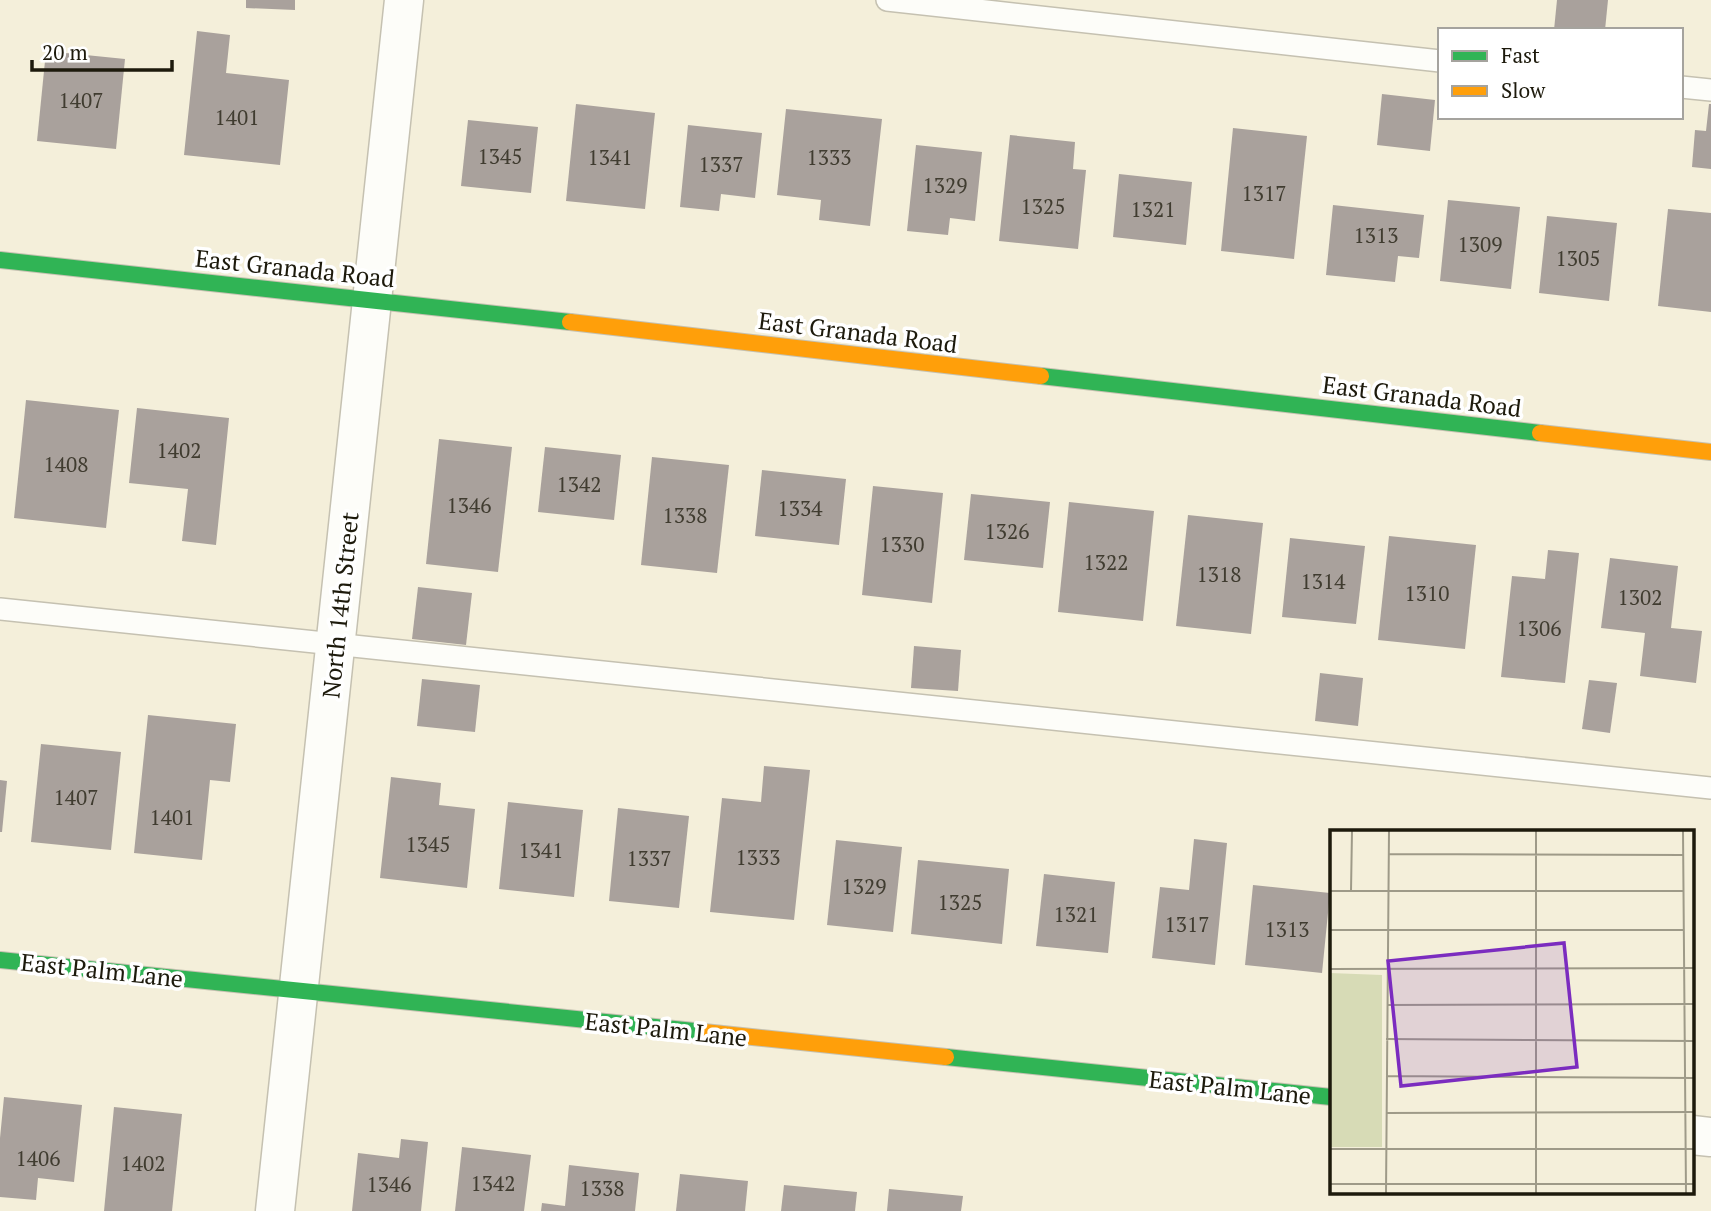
<svg xmlns="http://www.w3.org/2000/svg" width="1711" height="1211" font-family="'PT Serif',serif">
<style>
.building{fill:#a9a19c}
.lines{fill:none;stroke-linecap:round;stroke-linejoin:round}
.lane-casing{stroke:#c5c1b1;stroke-width:24}
.street-casing{stroke:#c5c1b1;stroke-width:41}
.fast-casing{stroke:#c5c1b1;stroke-width:18}
.slow-casing{stroke:#c5c1b1;stroke-width:18}
.lane{stroke:#fdfdf9;stroke-width:21}
.street{stroke:#fdfdf9;stroke-width:38}
.fast{stroke:#30b455;stroke-width:16}
.slow{stroke:#ff9f0a;stroke-width:16}
.labels{text-anchor:middle;dominant-baseline:central;stroke-width:7;stroke-linejoin:round;paint-order:stroke}
.number-label{font-size:21px;fill:#403c30}
.street-label{font-size:24px;fill:#1d1a0c;stroke:#fff}
.inset-road{fill:none;stroke:#9e9a88;stroke-width:2}
.view{fill:#7b2cbf;fill-opacity:0.15;stroke:#7b2cbf;stroke-width:3.5}
.inset-edge{fill:none;stroke:#1d1a0c;stroke-width:3.5}
</style>
<rect width="100%" height="100%" fill="#f4efda"/>
<!-- building -->
<g class="building">
<path d="M 246,0 L 295,0 L 295,10 L 246,8 Z"/>
<path d="M 1557,0 L 1608,0 L 1605,30 L 1554,30 Z"/>
<path d="M 197,31 L 230,35 L 226,73 L 289,80 L 280,165 L 184,155 Z"/>
<path d="M 46,51 L 125,59 L 116,149 L 37,141 Z"/>
<path d="M 1382,94 L 1435,100 L 1430,151 L 1377,145 Z"/>
<path d="M 576,104 L 655,113 L 645,209 L 566,201 Z"/>
<path d="M 1709,104 L 1711,104 L 1711,169 L 1692,167 L 1695,130 L 1706,131 Z"/>
<path d="M 786,109 L 882,119 L 870,226 L 819,220 L 821,200 L 777,195 Z"/>
<path d="M 468,120 L 538,127 L 531,193 L 461,186 Z"/>
<path d="M 688,125 L 762,133 L 755,198 L 721,194 L 719,211 L 680,207 Z"/>
<path d="M 1233,128 L 1307,136 L 1294,259 L 1221,251 Z"/>
<path d="M 1010,135 L 1075,142 L 1073,169 L 1086,170 L 1078,249 L 999,241 Z"/>
<path d="M 916,145 L 982,152 L 975,221 L 950,218 L 948,235 L 907,231 Z"/>
<path d="M 1119,174 L 1192,182 L 1186,245 L 1113,237 Z"/>
<path d="M 1448,200 L 1520,207 L 1511,289 L 1440,281 Z"/>
<path d="M 1333,205 L 1424,215 L 1419,258 L 1398,256 L 1395,282 L 1326,275 Z"/>
<path d="M 1668,209 L 1711,213 L 1711,312 L 1658,306 Z"/>
<path d="M 1547,216 L 1617,223 L 1609,301 L 1539,293 Z"/>
<path d="M 26,400 L 119,410 L 106,528 L 14,518 Z"/>
<path d="M 137,408 L 229,418 L 216,545 L 182,541 L 188,489 L 129,483 Z"/>
<path d="M 439,439 L 512,447 L 498,572 L 426,564 Z"/>
<path d="M 545,447 L 621,455 L 614,520 L 538,512 Z"/>
<path d="M 652,457 L 729,465 L 717,573 L 641,565 Z"/>
<path d="M 762,470 L 846,479 L 839,545 L 755,536 Z"/>
<path d="M 873,486 L 943,493 L 932,603 L 862,595 Z"/>
<path d="M 971,494 L 1050,502 L 1043,568 L 964,560 Z"/>
<path d="M 1069,502 L 1154,511 L 1143,621 L 1058,612 Z"/>
<path d="M 1188,515 L 1263,523 L 1251,634 L 1176,626 Z"/>
<path d="M 1389,536 L 1476,545 L 1465,649 L 1378,640 Z"/>
<path d="M 1290,538 L 1365,546 L 1356,624 L 1282,617 Z"/>
<path d="M 1548,550 L 1579,553 L 1565,683 L 1501,677 L 1512,576 L 1545,579 Z"/>
<path d="M 1610,558 L 1678,566 L 1671,628 L 1702,631 L 1696,683 L 1640,676 L 1645,633 L 1601,628 Z"/>
<path d="M 418,587 L 472,593 L 466,645 L 412,639 Z"/>
<path d="M 914,646 L 961,650 L 958,691 L 911,688 Z"/>
<path d="M 1320,673 L 1363,678 L 1358,726 L 1315,721 Z"/>
<path d="M 422,679 L 480,685 L 475,732 L 417,726 Z"/>
<path d="M 1589,680 L 1617,683 L 1610,733 L 1582,729 Z"/>
<path d="M 148,715 L 236,724 L 230,782 L 210,780 L 202,860 L 134,853 Z"/>
<path d="M 41,744 L 121,752 L 111,850 L 31,842 Z"/>
<path d="M 764,766 L 810,770 L 794,920 L 710,912 L 722,798 L 761,802 Z"/>
<path d="M 391,777 L 441,783 L 439,805 L 475,809 L 467,888 L 380,878 Z"/>
<path d="M 0,780 L 7,781 L 2,832 L 0,832 Z"/>
<path d="M 508,802 L 583,810 L 574,897 L 499,889 Z"/>
<path d="M 618,808 L 689,816 L 679,908 L 609,901 Z"/>
<path d="M 1194,839 L 1227,843 L 1215,965 L 1152,958 L 1160,887 L 1189,890 Z"/>
<path d="M 836,840 L 902,847 L 893,932 L 827,925 Z"/>
<path d="M 918,860 L 1009,869 L 1002,944 L 911,934 Z"/>
<path d="M 1044,874 L 1115,882 L 1108,953 L 1036,946 Z"/>
<path d="M 1253,885 L 1330,893 L 1322,973 L 1245,965 Z"/>
<path d="M 4,1097 L 82,1105 L 74,1182 L 38,1178 L 36,1200 L 0,1197 L 0,1138 Z"/>
<path d="M 114,1107 L 182,1114 L 172,1211 L 104,1211 Z"/>
<path d="M 401,1139 L 428,1142 L 421,1211 L 352,1211 L 358,1153 L 399,1158 Z"/>
<path d="M 462,1147 L 531,1155 L 524,1211 L 455,1211 Z"/>
<path d="M 569,1165 L 639,1173 L 635,1211 L 541,1211 L 542,1203 L 565,1206 Z"/>
<path d="M 680,1174 L 748,1181 L 745,1211 L 676,1211 Z"/>
<path d="M 784,1185 L 857,1192 L 855,1211 L 781,1211 Z"/>
<path d="M 889,1189 L 963,1196 L 961,1211 L 887,1211 Z"/>
</g>
<g class="lines">
<!-- lane casing -->
<g class="lane-casing">
<g id="lane">
<path d="M 887,0 L 1440,61"/>
<path d="M 1681,87 L 1711,90"/>
<path d="M 0,609 L 1711,788"/>
</g>
</g>
<!-- street casing -->
<g class="street-casing">
<g id="street">
<path d="M 1692,1135 L 1711,1137"/>
<path d="M 275,1211 L 404,0"/>
</g>
</g>
<!-- fast casing -->
<g class="fast-casing">
<g id="fast">
<path d="M 0,260 L 570,322"/>
<path d="M 1041,376 L 1540,433"/>
<path d="M 0,960 L 704,1032"/>
<path d="M 946,1057 L 1331,1097"/>
</g>
</g>
<!-- slow casing -->
<g class="slow-casing">
<g id="slow">
<path d="M 570,322 L 1041,376"/>
<path d="M 1540,433 L 1711,452"/>
<path d="M 704,1032 L 946,1057"/>
</g>
</g>
<!-- lane -->
<use href="#lane" class="lane"/>
<!-- street -->
<use href="#street" class="street"/>
<!-- fast -->
<use href="#fast" class="fast"/>
<!-- slow -->
<use href="#slow" class="slow"/>
</g>
<g class="labels">
<!-- number labels -->
<g class="number-label">
<text x="81" y="100">1407</text>
<text x="237" y="117">1401</text>
<text x="500" y="156">1345</text>
<text x="610" y="157">1341</text>
<text x="829" y="157">1333</text>
<text x="721" y="164">1337</text>
<text x="945" y="185">1329</text>
<text x="1264" y="193">1317</text>
<text x="1043" y="206">1325</text>
<text x="1153" y="209">1321</text>
<text x="1376" y="235">1313</text>
<text x="1480" y="244">1309</text>
<text x="1578" y="258">1305</text>
<text x="179" y="450">1402</text>
<text x="66" y="464">1408</text>
<text x="579" y="484">1342</text>
<text x="469" y="505">1346</text>
<text x="800" y="508">1334</text>
<text x="685" y="515">1338</text>
<text x="1007" y="531">1326</text>
<text x="902" y="544">1330</text>
<text x="1106" y="562">1322</text>
<text x="1219" y="574">1318</text>
<text x="1323" y="581">1314</text>
<text x="1427" y="593">1310</text>
<text x="1640" y="597">1302</text>
<text x="1539" y="628">1306</text>
<text x="76" y="797">1407</text>
<text x="172" y="817">1401</text>
<text x="428" y="844">1345</text>
<text x="541" y="850">1341</text>
<text x="758" y="857">1333</text>
<text x="649" y="858">1337</text>
<text x="864" y="886">1329</text>
<text x="960" y="902">1325</text>
<text x="1076" y="914">1321</text>
<text x="1187" y="924">1317</text>
<text x="1287" y="929">1313</text>
<text x="38" y="1158">1406</text>
<text x="143" y="1163">1402</text>
<text x="493" y="1183">1342</text>
<text x="389" y="1184">1346</text>
<text x="602" y="1188">1338</text>
</g>
<!-- street labels -->
<g class="street-label">
<text transform="translate(295 268) rotate(6)">East Granada Road</text>
<text transform="translate(858 332) rotate(7)">East Granada Road</text>
<text transform="translate(1422 396) rotate(7)">East Granada Road</text>
<text transform="translate(340 605) rotate(-84)">North 14th Street</text>
<text transform="translate(102 970) rotate(6)">East Palm Lane</text>
<text transform="translate(666 1029) rotate(6)">East Palm Lane</text>
<text transform="translate(1230 1087) rotate(6)">East Palm Lane</text>
</g>
</g>
<!-- overview -->
<g transform="translate(1330 830)">
<rect width="364" height="364" fill="#f4efda"/>
<path d="M 0,143 L 52,145 L 52,317 L 0,317 Z" fill="#d7dbb6"/>
<path class="inset-road" d="M 353,1 L 356,363M 59,24 L 353,25M 0,61 L 353,61M 21,61 L 22,1M 0,100 L 353,100M 0,139 L 364,138M 57,175 L 364,174M 56,209 L 364,211M 56,246 L 364,248M 56,283 L 364,282M 0,319 L 364,319M 0,354 L 364,354M 56,363 L 59,1M 206,363 L 206,1"/>
<path class="view" d="M 234,113 L 247,237 L 71,256 L 58,131 Z"/>
<rect width="364" height="364" class="inset-edge"/>
</g>
<!-- legend -->
<rect x="1438" y="28" width="245" height="91" fill="#ffffff" stroke="#a5a39e" stroke-width="2"/>
<rect x="1452" y="51" width="35" height="10" fill="#30b455" stroke="#a5a39e" stroke-width="2"/>
<text x="1501" y="63" font-size="21" fill="#1d1a0c">Fast</text>
<rect x="1452" y="86" width="35" height="10" fill="#ff9f0a" stroke="#a5a39e" stroke-width="2"/>
<text x="1501" y="98" font-size="21" fill="#1d1a0c">Slow</text>
<!-- scale -->
<path d="M32 60v10h140v-10" fill="none" stroke="#1d1a0c" stroke-width="3.5"/>
<text x="42" y="60" font-size="21" fill="#1d1a0c" stroke="#ffffff" stroke-width="5" paint-order="stroke">20 m</text>
</svg>
